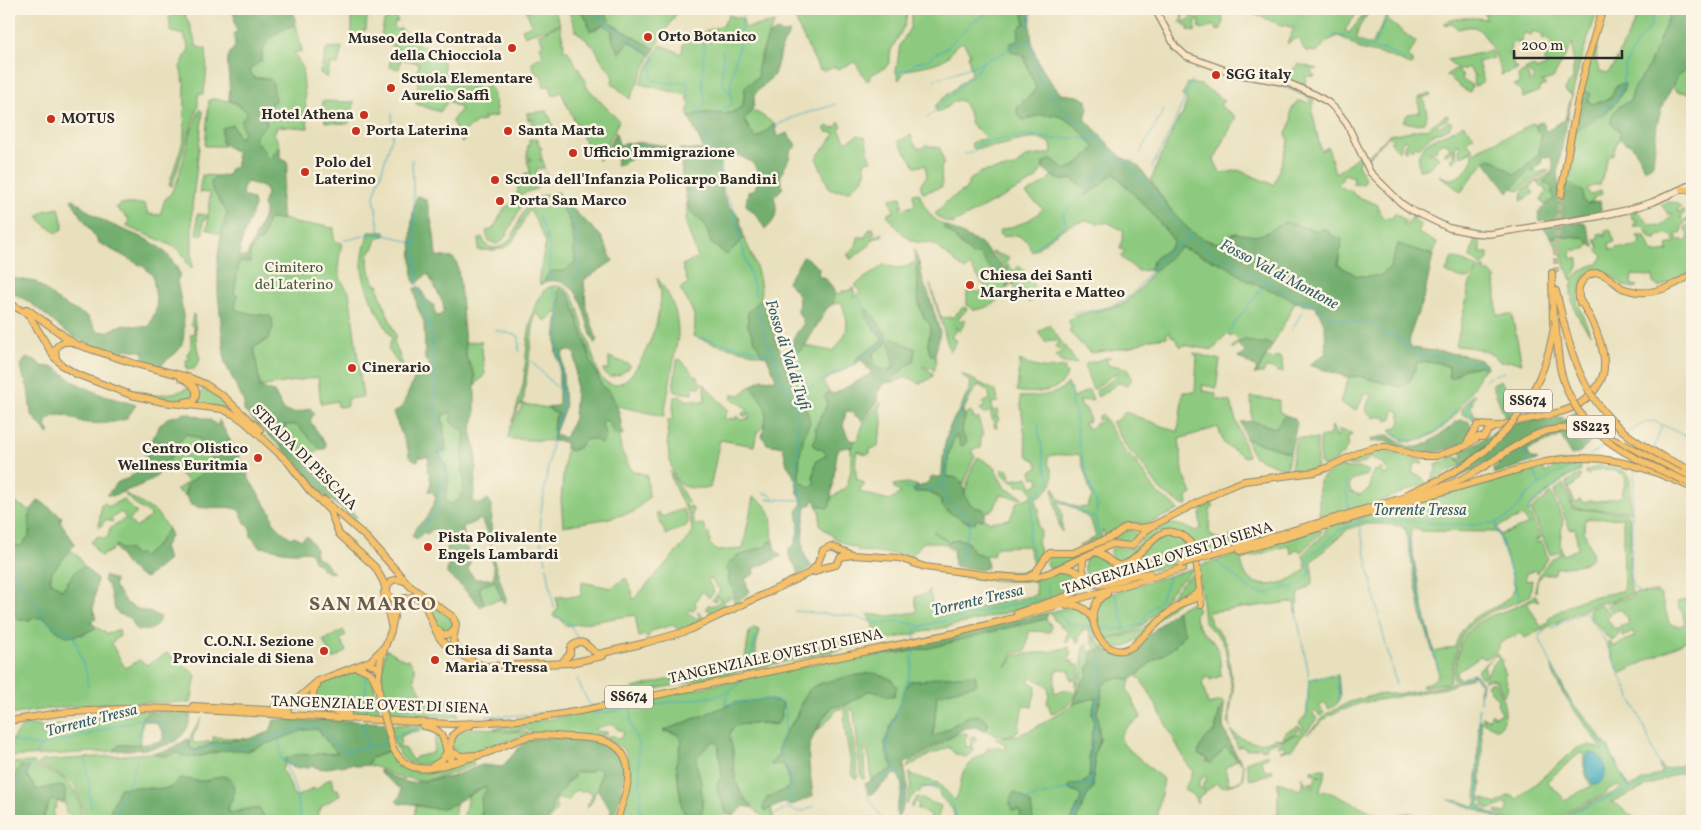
<svg xmlns="http://www.w3.org/2000/svg" width="1701" height="830" font-family="Vollkorn,serif">
<style>
.green{fill:#8dca7f;stroke:#5c7a55;fill-rule:evenodd}
.forest{fill:#72ae6e;stroke:#4e6c4c;fill-rule:evenodd}
.water{fill:#40abc0;stroke:#366b76}
.lines{fill:none;stroke-linecap:round;stroke-linejoin:round}
.stream{stroke:#40abc0;stroke-width:1}
.trunk-tunnel{stroke:#c2bc9f;stroke-width:6;stroke-dasharray:6 3;stroke-linecap:butt}
.secondary-casing{stroke:#8a8674;stroke-width:8}
.primary-casing{stroke:#8a8674;stroke-width:8}
.trunk-casing{stroke:#8a8674;stroke-width:8}
.secondary{stroke:#fbe6c4;stroke-width:5.5}
.primary{stroke:#f5c16b;stroke-width:6}
.trunk{stroke:#f5c16b;stroke-width:6}
.primary-bridge-casing{stroke:#8a8674;stroke-width:8;stroke-linecap:butt}
.trunk-bridge-casing{stroke:#8a8674;stroke-width:8;stroke-linecap:butt}
.primary-bridge{stroke:#f5c16b;stroke-width:6}
.trunk-bridge{stroke:#f5c16b;stroke-width:6}
.poi-dot{fill:#c8321e;stroke:#fcf5e5;stroke-width:2}
.labels{text-anchor:middle;dominant-baseline:central;stroke-width:5;stroke-linejoin:round;paint-order:stroke}
.shield{fill:#fcf5e5;stroke:#6a6863;stroke-width:1}
.shield-label{font-size:14px;font-weight:bold;fill:#2b2b2b}
.poi-label{font-size:15px;font-weight:bold;fill:#2b2b2b;stroke:#fcf5e5;text-anchor:start}
.park-label{font-size:15px;fill:#485b44;stroke:#fcf5e5}
.street-label{font-size:15px;fill:#2b2b2b;stroke:#fcf5e5}
.water-label{font-size:16px;font-style:italic;fill:#335e67;stroke:#fcf5e5}
.district-label{font-size:20px;font-weight:bold;letter-spacing:1px;fill:#6b5a48;stroke:#fcf5e5}
</style>
<rect width="100%" height="100%" fill="#fcf5e5"/>
<filter id="ink" filterUnits="userSpaceOnUse"><feTurbulence type="fractalNoise" baseFrequency=".02" numOctaves="2"/><feDisplacementMap in="SourceGraphic" scale="10" xChannelSelector="R" yChannelSelector="G"/><feConvolveMatrix kernelMatrix="1 2 1 2 8 2 1 2 1" color-interpolation-filters="sRGB"/></filter>
<filter id="wash" filterUnits="userSpaceOnUse"><feTurbulence type="fractalNoise" baseFrequency=".0096" numOctaves="4" result="noise"/><feDisplacementMap in="SourceGraphic" scale="20" xChannelSelector="R" yChannelSelector="G"/><feGaussianBlur stdDeviation="1.12" result="paint"/><feColorMatrix in="noise" values="0 0 0 0 0 0 0 0 0 0 0 0 0 0 0 0 0 1.4 0 .05"/><feComposite in="paint" operator="in"/></filter>
<g filter="url(#wash)">
<rect width="100%" height="100%" fill="#e8e0bc"/>
<!-- green -->
<g class="green">
<path d="M 174,9 L 182,9 L 190,26 L 197,47 L 206,49 C 207,64 207,80 203,94 L 198,94 L 198,106 L 172,186 L 169,185 L 184,138 L 185,87 L 180,67 L 189,49 L 184,35 L 171,32 L 169,17 L 176,14 Z"/>
<path d="M 349,9 L 362,9 L 362,15 L 367,16 L 366,30 L 363,30 L 363,38 L 352,37 L 352,23 Z"/>
<path d="M 392,9 L 399,9 L 399,12 L 395,14 L 398,22 L 395,22 L 394,27 L 397,30 L 401,28 L 404,31 L 400,38 L 404,40 L 406,37 L 427,48 L 425,52 L 432,54 L 436,46 L 440,48 L 446,78 L 417,72 L 419,63 L 401,59 L 399,69 L 389,67 L 394,46 L 395,46 L 380,42 L 380,38 L 382,38 L 381,36 L 384,21 L 387,20 L 387,18 L 385,17 Z"/>
<path d="M 529,9 L 554,9 L 560,24 L 543,31 L 542,29 L 525,36 L 522,29 L 532,25 L 526,10 Z"/>
<path d="M 564,9 L 578,9 L 588,21 L 588,25 L 595,30 L 604,24 L 612,32 L 612,38 L 621,52 L 629,41 L 651,55 L 630,99 L 612,83 L 613,76 L 609,69 L 602,61 L 595,48 L 576,31 L 570,14 Z"/>
<path d="M 599,9 L 679,9 L 655,49 L 613,25 L 605,14 Z"/>
<path d="M 792,9 L 908,9 L 905,25 L 891,50 L 889,63 L 886,67 L 869,76 L 870,79 L 867,81 L 855,62 L 837,69 L 835,67 L 824,71 L 819,69 L 799,29 Z"/>
<path d="M 913,9 L 1022,9 L 1025,25 L 1018,41 L 1017,54 L 1023,55 L 1036,88 C 1031,96 1023,100 1017,108 L 1018,116 L 1024,120 C 1059,106 1074,121 1095,148 L 1075,166 L 1065,170 L 1052,159 L 1043,163 L 1043,168 L 1035,180 L 952,224 L 942,220 L 935,214 L 947,201 L 965,190 L 970,180 L 981,172 L 1014,167 L 1026,157 L 1052,153 L 1051,144 C 1038,133 1016,142 1002,145 C 993,147 983,147 974,149 L 971,144 L 977,140 L 985,139 C 983,131 974,129 970,122 L 971,118 L 963,102 L 958,100 C 950,103 945,110 937,112 L 935,107 L 937,104 L 972,73 L 968,56 L 970,54 L 963,42 L 955,46 C 947,67 924,63 906,71 C 903,73 901,77 899,80 L 896,72 L 900,45 L 910,28 Z"/>
<path d="M 1183,9 L 1190,9 L 1190,14 L 1182,15 L 1184,22 L 1190,19 L 1195,9 L 1222,9 L 1223,22 L 1221,29 L 1216,30 L 1216,26 L 1211,26 L 1206,29 L 1199,28 L 1200,21 L 1196,21 L 1195,32 L 1188,30 L 1188,25 L 1184,25 L 1183,22 L 1180,23 Z"/>
<path d="M 1241,9 L 1360,9 L 1347,27 L 1345,31 L 1349,33 L 1367,11 L 1369,12 C 1364,21 1355,29 1357,40 L 1366,44 L 1371,44 L 1381,28 L 1386,16 L 1391,23 L 1416,42 L 1408,57 L 1413,61 L 1413,63 L 1410,65 L 1389,56 L 1360,49 L 1343,38 L 1338,36 L 1325,42 L 1318,52 C 1314,51 1309,52 1306,51 C 1302,49 1302,41 1298,38 L 1292,40 L 1288,44 L 1287,43 L 1294,28 L 1279,24 Z"/>
<path d="M 1484,9 L 1598,9 L 1581,59 L 1572,95 L 1565,91 L 1567,84 L 1573,80 L 1573,42 L 1553,78 L 1542,82 L 1546,85 L 1539,88 L 1539,91 L 1523,98 L 1522,92 L 1514,85 L 1519,84 L 1518,75 L 1524,72 L 1529,76 L 1529,82 L 1534,80 L 1533,76 L 1524,70 L 1534,66 L 1536,70 L 1546,66 L 1546,64 L 1544,61 C 1549,55 1553,49 1550,41 L 1542,38 L 1543,34 L 1533,31 L 1532,35 L 1523,33 L 1521,42 L 1517,44 L 1515,42 L 1510,45 L 1511,48 L 1508,55 L 1513,56 L 1513,66 L 1517,67 L 1518,69 L 1501,75 C 1502,65 1485,29 1474,27 C 1469,26 1463,28 1458,29 L 1452,24 L 1447,25 L 1444,23 C 1454,17 1473,17 1486,19 Z"/>
<path d="M 1640,9 L 1672,9 L 1648,68 L 1635,86 L 1630,101 L 1619,106 L 1611,124 L 1621,132 L 1613,154 L 1608,157 L 1600,185 L 1594,185 L 1587,189 L 1590,195 L 1601,190 L 1602,194 L 1593,198 L 1593,201 L 1586,204 L 1583,201 L 1571,184 L 1566,184 L 1574,132 L 1613,106 L 1614,92 C 1610,100 1602,102 1593,104 C 1588,101 1583,95 1582,88 C 1582,78 1591,55 1597,47 L 1596,61 L 1600,71 L 1607,73 C 1616,65 1618,56 1623,45 C 1629,33 1636,22 1640,9 Z"/>
<path d="M 729,15 L 743,19 L 745,28 L 775,22 C 769,35 755,62 759,76 L 745,87 L 743,105 C 729,118 722,112 705,113 C 700,113 694,115 689,117 L 687,112 L 690,105 L 686,95 L 640,84 L 655,54 L 661,45 L 682,54 L 683,44 L 690,37 L 723,25 Z"/>
<path d="M 296,24 L 302,51 L 294,53 L 302,66 L 308,128 L 278,126 L 274,133 L 280,146 L 270,159 C 263,156 260,146 255,141 L 255,136 L 267,124 L 264,114 L 269,106 L 275,101 L 266,78 L 254,78 L 250,72 L 250,69 L 261,60 C 260,40 280,30 296,24 Z"/>
<path d="M 560,25 L 564,46 L 563,50 L 567,50 L 586,81 L 585,85 L 619,121 L 599,161 L 589,144 L 586,145 L 577,124 L 576,124 L 561,92 L 553,96 L 550,86 L 544,87 L 541,74 L 537,75 L 531,63 L 543,55 L 540,46 L 543,44 L 538,33 L 542,32 L 543,34 L 547,32 L 546,30 Z"/>
<path d="M 342,47 L 338,65 L 330,64 L 327,78 L 320,73 L 327,48 Z"/>
<path d="M 1491,51 L 1494,58 L 1478,62 L 1484,82 L 1476,86 L 1474,85 L 1473,79 L 1475,76 L 1468,67 L 1462,70 L 1460,69 L 1458,72 L 1463,76 L 1462,79 C 1465,83 1469,82 1473,86 L 1469,93 L 1446,75 L 1457,68 L 1447,60 Z"/>
<path d="M 1298,64 L 1317,69 L 1312,70 L 1311,74 L 1315,75 L 1314,77 L 1306,76 L 1305,88 L 1284,80 Z"/>
<path d="M 1692,65 L 1692,94 L 1676,91 L 1672,86 C 1675,82 1677,75 1682,72 C 1686,69 1689,69 1692,65 Z"/>
<path d="M 418,78 L 455,84 L 473,79 L 480,89 L 489,85 L 494,95 L 497,116 L 483,118 L 484,121 L 478,122 L 463,132 L 467,136 L 462,143 L 452,121 L 461,109 L 448,101 L 440,112 L 416,104 Z"/>
<path d="M 1188,83 L 1201,85 L 1224,100 L 1220,106 L 1236,117 L 1214,160 L 1221,174 L 1238,170 L 1274,185 L 1289,140 L 1286,134 L 1292,120 C 1288,109 1293,108 1298,100 L 1308,103 L 1311,99 L 1287,88 L 1274,85 L 1275,83 L 1288,86 L 1314,97 L 1312,111 L 1321,151 L 1328,147 L 1335,173 L 1342,169 L 1359,155 L 1360,159 L 1358,164 L 1365,179 C 1365,186 1359,185 1353,184 L 1354,177 L 1344,174 L 1341,181 L 1338,184 C 1341,188 1347,190 1352,191 L 1354,195 L 1376,204 L 1383,218 L 1388,217 L 1391,219 L 1395,213 L 1406,221 L 1403,224 L 1406,226 L 1413,216 L 1416,222 L 1421,225 L 1418,233 L 1437,243 L 1433,255 L 1398,244 L 1390,268 L 1379,276 L 1357,276 L 1338,265 L 1342,239 L 1333,236 L 1325,229 L 1317,231 L 1285,222 C 1276,228 1266,235 1256,236 C 1235,239 1242,226 1219,243 C 1188,241 1167,204 1151,181 L 1158,162 L 1179,118 L 1182,116 L 1187,100 L 1182,96 Z"/>
<path d="M 1430,93 L 1431,95 L 1423,98 C 1424,103 1427,110 1427,115 C 1426,128 1411,124 1403,121 L 1408,114 L 1420,112 L 1418,98 Z"/>
<path d="M 213,99 C 228,100 236,102 248,112 C 244,137 248,138 221,141 L 224,146 L 205,146 L 209,100 Z"/>
<path d="M 322,101 L 354,102 L 351,120 L 348,124 L 325,122 Z"/>
<path d="M 200,109 L 203,112 L 192,208 L 192,269 C 186,265 186,257 181,252 C 173,244 139,232 127,227 L 129,219 L 116,208 L 120,204 L 145,204 L 148,214 L 160,215 L 165,199 L 170,195 L 178,179 L 191,132 Z"/>
<path d="M 547,111 L 554,127 L 537,132 L 537,126 L 531,126 L 531,122 L 534,121 L 534,119 L 528,120 L 527,113 Z"/>
<path d="M 752,111 L 758,113 L 775,124 L 756,139 L 744,120 Z"/>
<path d="M 1446,115 L 1449,117 C 1445,122 1441,121 1437,126 L 1439,127 L 1449,121 L 1452,123 L 1449,128 L 1432,135 L 1418,148 L 1416,146 L 1412,150 L 1409,147 L 1407,149 L 1408,150 L 1405,151 L 1403,148 L 1407,141 L 1404,139 L 1401,145 L 1400,152 L 1390,142 L 1393,140 L 1389,136 L 1367,159 L 1368,156 L 1389,135 L 1428,128 Z"/>
<path d="M 839,122 L 842,126 L 839,129 L 846,142 L 858,135 L 865,137 L 871,162 L 869,160 L 864,162 L 866,173 L 863,174 L 864,178 L 853,187 L 850,191 L 830,190 L 816,158 L 836,133 L 827,132 L 824,129 L 828,126 L 831,128 L 836,127 Z"/>
<path d="M 1532,123 L 1535,124 L 1537,130 L 1541,135 L 1539,154 L 1515,175 L 1496,161 L 1490,159 L 1485,161 L 1461,192 L 1439,175 C 1442,176 1446,179 1450,179 C 1461,179 1474,163 1473,153 L 1480,150 L 1480,148 L 1520,131 Z"/>
<path d="M 1463,124 L 1474,136 L 1466,141 L 1474,150 L 1461,156 L 1459,152 L 1460,146 L 1458,143 L 1458,145 L 1455,147 L 1457,157 L 1454,163 L 1450,159 L 1454,156 L 1452,153 L 1455,152 L 1454,150 L 1450,151 L 1446,156 L 1444,154 L 1450,149 L 1447,143 L 1441,143 L 1436,148 L 1437,150 L 1429,152 L 1430,154 L 1434,153 L 1439,157 C 1433,165 1429,170 1419,170 C 1413,134 1446,140 1463,124 Z"/>
<path d="M 911,135 L 913,142 L 918,148 L 922,148 L 926,145 L 940,148 L 944,163 L 941,168 L 942,187 L 923,193 L 920,185 L 927,176 L 925,165 L 916,167 L 898,141 Z"/>
<path d="M 529,139 L 538,139 L 539,146 L 542,148 L 540,151 L 542,158 L 539,160 L 543,160 L 544,168 L 536,169 L 539,180 L 536,182 L 538,188 L 514,197 L 519,190 L 517,189 L 525,173 L 529,174 L 530,170 L 527,160 L 531,160 L 530,158 L 527,158 L 528,145 L 531,144 L 529,143 Z"/>
<path d="M 1535,169 L 1538,173 L 1547,170 L 1549,171 L 1523,186 L 1520,191 L 1512,188 L 1530,170 L 1532,172 Z"/>
<path d="M 1553,172 L 1549,185 L 1553,189 L 1554,199 L 1544,205 L 1541,199 L 1547,192 L 1537,181 L 1530,188 L 1534,193 L 1521,201 L 1524,188 Z"/>
<path d="M 1113,173 L 1152,213 L 1174,241 L 1170,248 L 1155,258 L 1149,270 L 1138,271 L 1121,257 L 1125,251 L 1120,249 L 1124,231 L 1107,222 C 1099,226 1095,221 1087,221 C 1065,222 1049,241 1032,252 L 1027,241 L 1017,235 L 1002,237 L 999,233 L 1000,230 C 1017,226 1031,221 1043,209 L 1026,194 L 1047,181 L 1051,176 L 1063,181 L 1072,179 L 1086,189 L 1099,187 Z"/>
<path d="M 202,175 L 218,176 L 211,182 L 212,189 L 227,213 L 221,235 L 207,229 L 208,219 L 203,219 L 203,235 L 197,235 L 197,214 L 207,215 L 208,218 L 210,193 L 199,192 Z"/>
<path d="M 559,192 L 561,198 L 557,204 C 575,220 573,240 575,263 L 565,271 L 545,279 L 546,281 L 540,285 L 539,276 L 546,242 L 530,209 C 513,237 518,253 478,250 L 479,239 L 482,237 L 486,245 L 492,248 C 516,248 516,217 530,203 C 537,195 550,194 559,192 Z"/>
<path d="M 919,193 C 924,207 930,218 944,225 L 944,229 L 950,232 L 965,249 L 979,254 L 985,259 L 990,268 L 1002,274 L 1007,282 L 1006,288 L 1015,281 L 1017,282 L 1018,287 L 1016,296 L 1012,292 L 1015,289 L 1013,283 L 1006,289 L 1008,290 C 997,302 990,308 974,310 L 967,305 L 967,291 L 968,290 L 970,291 L 974,288 L 977,293 L 986,288 L 970,266 L 965,270 L 935,245 C 928,241 922,244 916,242 C 904,238 893,223 887,214 L 894,212 L 890,199 L 901,197 L 903,206 L 899,207 L 901,210 L 915,205 L 913,194 Z"/>
<path d="M 525,199 L 506,236 L 501,242 L 496,244 L 489,241 L 487,236 L 486,231 L 493,229 L 505,207 Z"/>
<path d="M 687,202 L 691,212 L 705,224 L 711,243 L 727,255 L 744,238 C 754,259 762,277 761,300 L 748,312 L 748,325 L 762,355 L 715,344 L 693,336 C 699,316 690,306 680,289 L 688,283 L 682,265 L 698,258 L 686,224 Z"/>
<path d="M 1669,202 C 1674,202 1678,203 1681,208 L 1677,210 L 1679,213 L 1683,210 L 1685,213 L 1680,217 L 1684,221 L 1689,218 L 1690,219 L 1682,226 L 1682,232 L 1676,235 L 1679,241 L 1682,239 L 1685,242 L 1689,238 L 1685,228 L 1692,222 L 1692,271 L 1659,287 L 1653,283 L 1653,276 L 1632,275 L 1631,284 L 1637,286 L 1634,288 L 1624,286 L 1610,275 L 1585,275 L 1577,301 L 1590,334 C 1571,311 1556,273 1598,264 L 1603,256 L 1596,250 L 1599,247 L 1594,239 L 1599,238 L 1598,234 L 1603,233 L 1604,236 L 1606,235 L 1605,230 L 1610,229 L 1615,242 L 1609,243 L 1610,250 L 1616,249 L 1616,247 C 1626,249 1632,249 1641,243 L 1637,236 L 1645,236 L 1651,251 L 1655,253 L 1668,251 L 1667,245 L 1675,243 L 1673,237 L 1668,234 L 1658,236 L 1656,239 L 1650,238 L 1644,226 L 1633,226 L 1637,221 L 1636,219 L 1634,221 L 1629,212 L 1637,211 L 1649,224 L 1661,226 L 1673,215 L 1672,213 L 1669,215 L 1661,204 Z"/>
<path d="M 59,208 L 63,225 L 63,228 L 57,233 L 44,224 L 38,216 L 44,211 Z"/>
<path d="M 268,219 L 291,220 L 294,223 L 307,225 L 326,225 L 326,227 L 334,228 L 334,241 L 342,243 C 338,261 335,277 349,291 L 363,397 L 347,399 L 347,406 L 338,407 L 337,401 L 321,404 L 318,377 L 260,387 L 254,347 L 265,342 L 248,313 L 235,309 L 237,295 L 234,294 L 239,261 L 249,258 C 250,251 253,246 258,241 L 262,241 Z"/>
<path d="M 871,228 L 873,228 L 875,234 L 871,235 L 872,238 L 882,233 L 883,235 L 870,241 L 871,244 L 851,259 L 849,258 L 850,257 L 847,255 L 856,246 L 858,237 L 866,237 L 867,232 Z"/>
<path d="M 369,232 L 385,232 L 385,236 C 374,236 378,242 373,249 C 371,251 369,252 368,255 C 368,266 369,276 376,285 L 379,285 L 378,289 L 396,336 L 394,341 L 405,370 L 407,372 L 421,371 L 428,373 L 415,377 L 398,375 L 400,366 L 388,349 L 392,338 C 380,317 361,287 362,262 C 363,251 366,242 369,232 Z"/>
<path d="M 1551,237 L 1583,237 L 1592,245 L 1589,245 L 1586,249 L 1581,249 L 1581,250 L 1572,250 L 1571,258 L 1578,259 L 1578,267 L 1571,280 L 1561,254 Z"/>
<path d="M 1475,238 L 1480,238 L 1480,253 L 1488,253 C 1488,259 1488,263 1481,265 L 1470,257 Z"/>
<path d="M 1180,247 L 1225,265 L 1248,281 L 1276,292 L 1296,301 L 1272,346 L 1267,343 L 1260,345 L 1243,339 L 1233,349 L 1232,347 L 1239,340 L 1232,335 L 1231,337 L 1226,334 L 1213,350 L 1183,345 L 1181,347 L 1174,337 L 1171,336 L 1170,332 L 1167,333 L 1167,337 L 1151,339 L 1131,347 L 1092,353 L 1088,351 L 1069,332 L 1071,328 L 1069,321 L 1075,316 L 1123,304 L 1141,288 L 1153,271 L 1155,272 Z"/>
<path d="M 914,250 L 919,262 C 914,270 919,276 918,285 C 918,305 918,311 931,326 C 930,338 925,343 931,355 L 935,355 L 936,363 L 934,371 L 931,367 L 929,369 L 924,366 L 922,367 L 933,373 L 933,376 L 928,380 L 919,384 C 908,375 905,376 894,383 L 891,381 C 900,371 913,364 915,349 L 893,338 L 890,343 L 894,361 L 893,368 L 886,371 L 879,369 L 873,360 L 873,353 L 886,344 L 888,340 L 887,336 L 869,310 L 865,316 L 882,338 L 882,341 L 857,358 L 855,364 L 823,381 L 829,392 L 824,396 C 831,407 819,418 815,429 L 817,435 L 815,447 L 822,449 L 827,455 L 816,461 L 813,478 L 815,483 L 811,489 L 799,481 C 799,460 800,440 810,422 L 803,397 L 803,387 L 795,387 L 784,364 L 805,346 L 832,351 C 839,346 848,333 847,323 C 847,317 843,309 842,303 L 833,304 L 833,294 L 840,294 L 841,291 L 848,291 L 853,288 L 855,297 L 860,292 L 855,285 L 885,264 C 897,270 905,269 916,261 Z"/>
<path d="M 992,252 L 1009,258 L 1006,263 L 1014,271 L 1019,266 L 1025,272 L 1020,276 L 1022,278 L 1025,277 L 1031,283 L 1033,282 L 1033,286 L 1036,289 L 1028,296 L 1029,298 L 1045,285 L 1045,294 L 1037,296 L 1029,303 L 1019,281 Z"/>
<path d="M 1452,257 L 1478,267 C 1473,285 1459,279 1446,272 Z"/>
<path d="M 1481,267 L 1486,269 L 1485,271 L 1487,273 L 1489,271 L 1495,278 L 1497,315 L 1512,315 L 1522,364 L 1512,361 L 1500,362 C 1490,349 1471,347 1456,346 L 1470,283 Z"/>
<path d="M 657,278 C 672,298 678,311 678,336 L 664,416 L 617,406 L 610,392 L 602,386 L 592,364 L 572,301 L 560,298 L 559,311 L 545,321 L 535,312 L 523,404 L 548,408 L 553,412 L 558,412 L 554,420 L 553,431 L 555,434 L 553,441 L 511,439 L 508,437 L 511,426 L 523,405 L 520,404 L 512,422 C 516,410 520,397 523,385 C 527,364 526,288 554,286 C 564,285 570,291 575,300 L 599,375 C 625,410 653,339 657,320 C 659,312 661,301 661,293 C 660,288 658,282 657,278 Z"/>
<path d="M 930,284 L 941,318 L 953,317 L 963,307 L 967,309 L 958,319 L 961,321 L 963,319 L 966,320 L 960,331 L 956,327 L 957,331 L 952,335 L 952,338 L 957,341 L 950,352 Z"/>
<path d="M 193,314 L 194,314 L 197,347 L 200,360 L 194,369 L 187,370 L 186,360 L 190,359 L 190,356 L 186,356 L 191,348 L 191,334 L 194,333 L 194,327 L 191,325 Z"/>
<path d="M 1049,325 L 1077,363 C 1067,365 1061,364 1055,356 L 1062,351 L 1060,349 L 1058,350 L 1055,346 L 1058,343 L 1056,340 L 1053,342 L 1051,339 L 1046,343 L 1038,332 Z"/>
<path d="M 481,341 L 485,374 L 475,385 L 475,375 L 466,357 L 465,343 Z"/>
<path d="M 1193,353 L 1220,360 L 1216,389 L 1213,387 L 1202,385 L 1203,391 L 1215,393 L 1217,399 L 1230,402 L 1248,456 L 1245,457 L 1224,444 L 1218,427 L 1179,439 L 1183,472 L 1192,494 L 1187,497 L 1188,504 L 1184,506 L 1161,491 L 1138,459 L 1128,450 L 1112,422 L 1119,419 L 1125,412 L 1178,432 L 1183,392 L 1195,392 L 1197,356 Z"/>
<path d="M 1266,356 L 1274,360 L 1277,356 L 1282,359 L 1283,372 L 1277,372 L 1275,369 L 1266,368 L 1263,373 L 1257,374 Z"/>
<path d="M 609,357 L 628,364 L 631,366 L 621,374 L 610,377 L 605,374 L 603,369 L 609,369 Z"/>
<path d="M 1111,357 L 1106,359 L 1109,366 L 1119,366 L 1120,368 L 1126,367 L 1132,378 L 1128,385 L 1118,383 L 1098,397 L 1096,393 L 1097,390 L 1118,376 L 1118,373 L 1111,376 L 1095,389 L 1093,389 L 1084,366 L 1088,363 Z"/>
<path d="M 680,359 L 702,383 L 700,387 L 693,386 L 693,394 L 675,392 L 673,389 L 677,360 Z"/>
<path d="M 1020,360 C 1031,367 1050,371 1062,367 L 1066,369 L 1064,370 L 1065,373 L 1067,373 C 1065,392 1031,395 1017,391 Z"/>
<path d="M 1417,362 L 1435,362 L 1449,367 L 1449,377 L 1456,376 L 1463,369 L 1480,366 L 1484,370 L 1478,375 L 1480,377 C 1469,391 1461,409 1449,422 C 1439,432 1418,445 1404,441 C 1399,439 1395,435 1391,432 L 1391,429 L 1397,428 L 1401,421 L 1399,411 L 1397,410 L 1394,411 L 1392,418 L 1387,421 L 1386,416 L 1383,418 L 1379,416 L 1374,418 L 1365,411 L 1371,395 L 1365,393 L 1357,410 L 1347,407 L 1340,402 L 1349,377 L 1358,376 L 1400,387 C 1412,384 1414,372 1417,362 Z"/>
<path d="M 960,373 L 996,391 L 998,402 L 991,403 L 992,411 L 998,410 L 999,414 L 995,416 L 995,418 L 998,417 L 999,420 L 996,422 L 997,427 L 995,428 L 990,411 L 983,414 L 980,409 L 985,406 L 983,403 L 990,399 L 989,392 L 979,385 L 974,390 L 963,411 L 959,411 L 970,388 L 971,384 Z"/>
<path d="M 1501,380 L 1515,413 L 1510,421 C 1490,426 1480,423 1462,414 L 1462,410 L 1472,394 L 1474,394 L 1475,396 L 1472,400 L 1473,404 L 1470,405 L 1475,416 L 1477,415 C 1486,423 1496,423 1506,419 L 1492,384 Z"/>
<path d="M 1068,383 L 1074,397 L 1089,390 L 1093,400 L 1080,401 L 1082,408 L 1084,407 L 1087,411 L 1090,421 L 1084,423 L 1084,425 L 1087,426 L 1088,429 L 1096,426 L 1095,424 L 1103,421 L 1102,419 L 1098,420 L 1098,417 L 1102,414 L 1125,452 L 1135,461 L 1158,494 L 1174,505 L 1178,510 L 1145,525 L 1128,523 L 1123,524 L 1116,531 L 1105,536 L 1103,530 L 1101,534 L 1102,538 L 1079,547 L 1079,546 L 1096,537 L 1091,520 L 1074,508 L 1058,501 L 1062,514 L 1062,532 L 1059,526 L 1053,491 L 1054,487 L 1058,498 C 1067,503 1076,510 1087,507 L 1092,497 L 1080,456 L 1077,454 C 1068,457 1056,452 1048,457 C 1047,463 1049,464 1051,469 C 1057,484 1047,491 1036,499 L 1036,506 L 1039,509 L 1038,526 L 1041,533 L 1037,543 L 1042,556 L 1038,565 L 1030,574 L 990,572 L 1031,572 L 1033,570 L 1033,563 L 1028,546 L 997,547 L 994,551 L 993,556 L 989,555 L 985,556 L 973,552 L 968,542 L 953,540 L 949,542 L 934,531 L 933,532 L 943,538 L 948,543 L 951,550 L 947,544 L 927,542 L 922,543 L 911,558 L 898,554 L 858,551 L 857,548 C 842,545 830,535 820,525 L 820,511 L 817,507 L 820,505 L 827,508 L 832,497 L 846,488 L 851,471 L 851,448 L 855,440 L 857,441 L 864,422 L 881,402 C 877,410 883,415 882,422 C 882,431 878,438 878,447 L 870,449 L 870,453 L 866,454 L 857,451 C 855,457 855,473 857,479 L 864,483 L 864,486 L 860,488 L 860,492 L 889,500 L 901,493 L 895,489 L 893,485 L 908,483 L 919,486 L 914,488 L 914,492 C 926,491 938,493 942,505 L 968,523 L 977,519 L 981,520 L 983,518 L 990,522 L 1010,519 L 1017,502 L 1028,498 L 1033,493 L 1026,485 L 1018,486 L 1002,474 L 1002,469 L 1008,470 L 1010,478 L 1013,480 L 1028,477 L 1032,487 L 1039,483 L 1038,477 L 1033,478 L 1031,471 L 1038,468 L 1037,462 L 1027,455 L 1020,397 C 1036,396 1057,397 1068,383 Z"/>
<path d="M 704,384 L 728,410 L 724,418 L 729,420 L 730,418 L 736,419 L 736,416 L 742,420 L 750,418 L 749,412 L 746,416 L 742,415 L 743,412 L 745,413 L 747,409 L 731,398 L 733,394 L 740,395 L 751,386 C 761,400 778,418 757,432 L 754,446 L 720,440 L 710,488 C 702,488 688,489 682,485 C 667,476 667,435 668,420 L 672,420 L 674,397 L 681,396 L 686,400 L 705,402 Z"/>
<path d="M 205,386 L 222,399 L 234,410 L 195,403 Z"/>
<path d="M 187,388 L 192,390 L 194,395 C 181,406 142,394 127,391 L 135,390 L 157,396 C 168,391 174,396 187,388 Z"/>
<path d="M 1251,397 L 1279,400 L 1279,411 L 1285,415 L 1275,428 L 1252,421 Z"/>
<path d="M 970,411 L 975,419 L 978,418 L 983,435 L 980,437 L 981,448 L 971,450 L 975,457 L 971,464 L 964,485 L 961,481 L 948,477 C 944,463 949,447 956,435 L 966,441 L 961,432 L 965,418 L 965,414 Z"/>
<path d="M 453,412 L 450,421 L 465,431 C 464,442 462,453 463,464 C 463,477 468,498 452,504 L 446,501 C 445,492 449,484 448,476 C 446,468 440,461 438,452 L 446,451 L 442,415 Z"/>
<path d="M 603,420 L 608,421 L 613,432 L 619,438 L 622,452 L 632,471 L 647,475 L 649,497 L 634,512 L 605,519 L 563,526 L 561,499 L 566,445 L 570,451 L 578,448 L 585,440 L 606,436 L 602,426 Z"/>
<path d="M 285,424 L 297,425 L 320,449 L 308,459 C 304,456 301,455 297,452 C 287,446 287,437 284,426 Z"/>
<path d="M 1332,426 L 1337,438 L 1339,430 L 1352,433 L 1353,435 L 1347,438 L 1349,444 L 1343,454 L 1338,457 L 1336,461 L 1322,467 L 1320,462 L 1320,438 L 1323,436 L 1329,436 Z"/>
<path d="M 186,434 C 195,437 204,440 209,448 C 219,465 198,475 187,485 L 185,495 L 176,490 L 188,482 L 174,467 L 166,471 L 162,469 L 177,444 Z"/>
<path d="M 1296,438 L 1317,439 L 1317,469 L 1290,473 Z"/>
<path d="M 1246,439 L 1290,453 L 1286,470 L 1253,456 Z"/>
<path d="M 1375,450 L 1401,454 L 1423,461 L 1422,464 L 1415,463 L 1412,473 L 1422,477 L 1426,483 L 1376,503 L 1321,519 L 1319,513 L 1319,481 C 1325,474 1334,472 1340,466 C 1349,471 1359,465 1368,471 L 1367,475 L 1354,479 L 1349,485 L 1351,492 L 1360,495 L 1370,489 L 1371,477 L 1374,470 L 1378,471 L 1379,469 L 1383,470 L 1382,473 L 1386,475 L 1388,471 L 1386,469 L 1386,467 L 1384,466 L 1384,464 L 1370,458 C 1363,465 1352,468 1343,463 L 1367,452 Z"/>
<path d="M 1456,456 L 1461,465 L 1430,482 L 1437,468 L 1436,465 Z"/>
<path d="M 978,457 L 996,468 L 996,472 L 1005,488 L 1023,497 L 1017,498 L 1000,495 L 994,509 L 985,513 L 983,509 C 972,508 969,505 964,495 L 973,465 Z"/>
<path d="M 1580,460 L 1581,471 L 1564,479 L 1529,508 L 1529,513 L 1541,538 L 1536,540 L 1537,543 L 1542,541 L 1548,558 L 1537,573 L 1535,570 L 1525,574 L 1526,581 L 1532,580 L 1530,595 C 1520,602 1509,605 1498,609 C 1458,625 1459,642 1450,680 L 1446,683 L 1422,687 L 1423,685 C 1431,682 1439,680 1438,669 L 1421,613 L 1406,531 L 1402,526 L 1385,524 L 1363,524 L 1348,529 L 1312,561 C 1310,579 1321,581 1299,593 L 1297,607 L 1298,614 L 1293,602 L 1208,612 L 1211,624 L 1222,635 L 1227,644 L 1233,690 L 1230,713 L 1230,728 L 1228,719 L 1232,690 L 1225,646 C 1221,635 1210,631 1204,621 L 1198,566 L 1321,529 L 1322,532 L 1301,552 L 1297,549 L 1292,554 L 1289,545 L 1241,560 C 1242,565 1243,571 1246,575 C 1260,594 1294,582 1306,568 L 1303,554 L 1325,533 L 1325,528 L 1542,466 L 1545,473 L 1553,469 L 1552,463 ZM 1522,516 L 1529,524 L 1500,535 L 1497,527 ZM 1415,529 L 1422,531 L 1496,532 L 1500,535 L 1515,587 C 1509,604 1493,607 1478,615 C 1467,622 1458,634 1455,647 L 1434,652 L 1424,612 L 1410,540 L 1411,530 Z"/>
<path d="M 1599,465 L 1625,471 L 1630,476 L 1630,512 L 1624,510 L 1580,509 L 1573,507 L 1566,482 L 1579,475 L 1581,476 L 1579,481 L 1570,488 L 1568,487 L 1575,503 L 1578,502 L 1579,500 L 1581,500 L 1581,502 L 1587,503 L 1588,501 L 1603,501 L 1621,497 L 1626,480 L 1623,474 C 1611,469 1599,466 1588,475 L 1586,474 L 1586,471 Z"/>
<path d="M 670,471 L 689,503 L 686,504 L 687,508 L 691,507 L 690,505 L 693,509 L 692,518 L 695,522 L 692,523 L 694,525 L 703,524 L 706,530 L 705,532 L 707,534 L 709,533 L 710,541 L 709,543 L 717,551 L 743,549 L 753,497 C 775,507 771,521 773,542 L 768,542 L 766,547 C 754,548 747,555 736,556 L 733,560 L 728,579 L 739,604 L 736,606 L 732,597 L 723,601 L 727,610 L 714,616 L 706,608 L 709,604 L 711,606 L 716,604 L 720,600 L 718,596 L 715,601 L 712,600 L 720,591 L 711,578 L 708,580 L 714,592 L 709,598 L 702,591 L 698,599 L 697,598 L 695,602 L 696,606 L 693,611 L 689,610 L 687,612 L 697,619 L 700,615 L 697,613 L 698,612 L 706,620 L 680,631 L 673,625 L 651,631 L 647,639 L 645,635 L 639,637 L 635,615 L 565,626 L 560,618 L 554,617 L 553,615 L 558,608 L 556,597 L 581,596 L 582,582 L 611,588 L 626,578 L 632,591 L 633,600 L 691,536 C 697,516 672,493 670,471 Z"/>
<path d="M 1563,484 L 1573,509 L 1624,512 L 1629,515 C 1633,541 1625,568 1632,594 L 1608,602 L 1595,604 L 1525,638 L 1520,633 L 1498,644 L 1498,650 L 1486,659 L 1480,656 L 1457,672 L 1457,677 L 1459,678 L 1453,679 C 1453,672 1457,661 1458,653 C 1470,606 1509,620 1535,594 L 1539,601 L 1534,599 L 1527,603 L 1541,627 L 1548,622 L 1549,618 C 1562,609 1577,600 1592,597 C 1603,594 1613,594 1624,590 L 1623,518 L 1585,519 L 1584,531 L 1593,555 C 1588,567 1567,566 1556,568 L 1555,574 L 1543,574 L 1537,581 L 1536,592 L 1535,591 C 1536,575 1547,561 1560,554 L 1559,551 L 1551,555 L 1550,554 L 1531,510 L 1551,493 L 1563,519 L 1560,543 L 1563,555 L 1571,552 L 1578,548 L 1575,528 L 1570,529 L 1554,492 Z"/>
<path d="M 126,494 L 156,512 L 168,529 L 157,545 L 143,557 C 133,556 124,552 117,545 L 111,551 L 100,556 L 91,542 L 98,536 L 104,539 L 109,536 L 108,533 L 111,531 L 109,529 L 126,518 L 121,512 L 111,519 L 113,522 L 106,520 L 99,528 L 101,505 L 104,502 L 108,507 L 123,499 L 137,513 L 129,520 L 136,528 L 151,516 C 147,511 145,511 140,508 C 135,504 131,499 125,495 Z"/>
<path d="M 9,499 L 30,511 L 29,536 L 20,547 L 14,544 L 9,538 Z"/>
<path d="M 1210,501 L 1214,507 L 1210,510 L 1209,531 L 1212,536 L 1218,539 L 1232,537 L 1242,541 L 1318,520 L 1196,558 L 1189,538 L 1159,532 L 1125,561 L 1119,563 L 1111,557 L 1110,553 L 1112,548 C 1118,546 1125,550 1131,548 C 1138,546 1140,540 1145,535 C 1161,519 1178,523 1196,531 L 1201,528 C 1198,518 1200,506 1210,501 Z"/>
<path d="M 683,509 L 688,520 L 688,524 C 682,530 673,530 666,535 L 656,513 L 659,512 L 662,517 Z"/>
<path d="M 1126,530 L 1131,530 L 1136,534 L 1136,537 L 1132,543 L 1112,541 L 1056,568 L 1050,568 L 1046,564 L 1047,560 L 1052,555 L 1073,556 Z"/>
<path d="M 1164,535 C 1186,535 1186,540 1193,559 L 1101,584 L 1094,583 L 1085,572 L 1085,559 L 1096,554 L 1118,567 Z"/>
<path d="M 70,549 L 78,556 L 84,566 L 75,572 L 62,590 L 50,580 L 52,572 Z"/>
<path d="M 1194,568 C 1190,575 1181,580 1175,587 C 1151,615 1146,636 1102,638 L 1096,620 L 1094,612 L 1105,596 Z"/>
<path d="M 1068,570 L 1078,576 L 1080,584 L 1071,593 L 1021,608 L 1017,610 L 965,623 L 609,699 L 608,691 L 631,691 L 633,688 L 733,664 L 744,668 L 749,632 L 753,628 L 760,630 L 756,646 L 756,655 L 760,659 L 765,659 L 878,634 L 867,614 L 889,616 L 917,612 L 915,597 L 928,593 L 929,590 L 936,617 L 1036,595 L 1035,581 L 1006,581 L 955,577 L 958,576 L 997,580 L 1037,579 Z"/>
<path d="M 1192,575 L 1195,576 C 1196,581 1196,586 1193,590 C 1187,598 1178,601 1171,607 C 1160,616 1136,644 1124,647 C 1115,649 1110,645 1103,640 C 1121,637 1140,634 1153,620 C 1167,605 1175,586 1192,575 Z"/>
<path d="M 495,581 L 502,599 L 484,604 L 478,587 Z"/>
<path d="M 1657,592 L 1661,595 L 1669,623 L 1672,625 L 1680,626 L 1685,624 L 1682,610 L 1680,610 L 1677,602 L 1684,600 L 1687,601 L 1692,620 L 1692,638 L 1620,674 L 1607,643 L 1612,640 L 1611,637 L 1608,638 L 1590,617 L 1589,609 L 1599,605 L 1606,609 L 1610,613 L 1607,618 L 1614,629 L 1618,627 L 1620,632 L 1618,637 L 1610,642 L 1613,647 L 1635,636 L 1633,632 L 1623,637 L 1620,625 L 1627,625 L 1629,621 L 1621,609 L 1618,611 L 1616,609 L 1612,612 L 1606,606 L 1612,602 L 1631,597 L 1634,593 Z"/>
<path d="M 427,601 L 450,618 L 453,626 L 449,632 L 444,632 L 439,629 Z"/>
<path d="M 1190,603 L 1195,605 L 1198,609 L 1195,615 C 1195,629 1208,634 1215,644 C 1221,653 1220,667 1221,676 L 1210,680 L 1209,677 L 1204,678 L 1204,681 L 1202,682 L 1208,704 L 1220,701 L 1225,703 L 1224,705 L 1223,705 L 1219,712 L 1215,732 L 1208,736 L 1198,752 L 1207,762 L 1216,758 L 1226,746 L 1237,760 L 1225,768 L 1229,784 L 1236,783 L 1243,779 L 1243,765 L 1244,777 C 1239,785 1230,785 1221,787 L 1216,783 L 1207,791 L 1202,787 L 1207,778 L 1205,776 L 1202,778 L 1198,786 L 1206,792 L 1199,797 L 1197,803 L 1195,796 L 1184,790 L 1193,772 L 1188,766 L 1148,690 L 1137,676 L 1150,663 L 1173,648 L 1176,610 Z"/>
<path d="M 9,605 L 11,605 L 13,612 L 29,621 L 36,617 L 45,618 L 50,623 L 82,635 L 97,627 L 107,634 L 119,629 L 120,636 L 111,643 L 125,668 L 139,660 L 147,665 L 167,653 L 196,675 L 191,703 C 129,701 70,704 9,715 Z"/>
<path d="M 1074,606 L 1089,615 L 1097,638 L 1091,638 L 1089,630 L 1082,630 L 1079,637 L 1080,642 L 1076,643 L 1076,638 L 1070,637 L 1068,642 L 1065,641 L 1068,632 L 1055,621 L 1051,613 L 1048,613 Z"/>
<path d="M 1046,619 L 1052,627 L 1050,632 L 1029,631 L 1026,651 L 1012,653 L 1010,661 L 1006,666 L 1007,667 L 1014,655 L 1048,652 L 1069,647 L 1069,651 L 1071,652 L 1068,661 L 1073,661 L 1073,664 L 1079,665 C 1078,695 1080,700 1051,714 L 1049,705 L 1047,705 C 1047,701 1049,696 1049,692 C 1048,683 1037,679 1029,678 L 1029,682 L 1035,685 L 1036,689 L 1032,705 L 1033,707 L 1023,706 L 1018,732 L 1015,732 L 1015,734 C 1003,737 996,736 985,730 L 988,728 L 969,716 L 933,738 L 937,695 L 977,684 L 940,677 L 921,681 L 910,681 L 905,689 L 885,742 L 886,751 L 894,768 L 871,781 L 870,761 L 866,749 L 864,749 L 865,778 L 863,779 L 861,776 L 854,712 L 849,708 L 858,777 L 856,779 L 853,776 L 845,730 L 844,708 L 837,710 L 817,732 L 822,719 L 832,707 L 846,705 L 868,691 L 873,691 L 886,696 L 857,675 L 817,685 L 810,689 L 801,703 L 795,719 L 786,730 L 780,755 L 774,760 L 783,763 L 788,775 L 789,788 L 767,798 L 763,808 L 765,811 L 771,808 L 774,821 L 766,821 L 753,808 L 752,805 C 739,795 734,779 733,762 C 732,758 733,754 733,750 C 730,738 726,735 736,725 L 763,723 L 774,725 L 780,720 L 783,704 L 734,703 L 664,731 L 677,734 L 682,741 L 679,749 L 678,782 L 682,807 L 687,821 L 642,821 L 642,811 L 634,819 L 632,812 L 628,809 L 622,821 L 619,821 C 623,805 638,762 623,749 C 616,744 606,740 598,737 L 613,736 L 620,739 L 624,732 L 616,728 L 615,725 L 611,724 L 596,728 L 596,731 L 607,732 L 607,734 L 587,736 L 532,734 L 526,729 L 509,731 L 494,728 L 555,718 L 866,653 C 902,659 944,643 979,634 C 1001,629 1024,625 1046,619 ZM 1058,669 L 1069,670 L 1071,680 L 1076,680 L 1076,692 L 1068,690 L 1054,693 L 1055,673 Z"/>
<path d="M 343,630 L 346,635 L 340,639 L 346,651 L 333,659 L 323,641 Z"/>
<path d="M 1092,640 L 1098,640 L 1104,648 L 1091,653 L 1092,662 L 1088,667 L 1088,676 L 1080,686 L 1083,649 L 1085,645 L 1089,643 L 1087,645 L 1089,652 L 1094,650 L 1095,647 L 1091,641 Z"/>
<path d="M 386,649 L 405,660 L 408,659 L 415,668 L 414,680 L 428,704 L 454,697 L 458,717 L 387,714 C 381,692 380,672 386,649 Z"/>
<path d="M 1497,653 L 1503,661 L 1501,663 L 1506,674 L 1504,676 C 1508,685 1510,688 1503,696 L 1497,681 L 1491,679 L 1484,681 L 1491,667 L 1499,658 L 1496,655 L 1493,656 L 1484,666 L 1486,673 L 1484,677 L 1481,677 L 1477,671 Z"/>
<path d="M 1552,666 L 1572,704 L 1583,714 L 1608,747 L 1629,787 L 1661,773 L 1659,764 L 1664,770 L 1692,762 L 1692,770 L 1673,775 L 1611,802 L 1617,805 L 1639,821 L 1560,821 L 1571,811 L 1618,791 L 1622,788 L 1620,786 L 1608,789 L 1604,795 L 1571,809 L 1556,821 L 1555,821 L 1555,818 L 1551,821 L 1511,821 L 1496,813 L 1496,811 L 1506,813 L 1508,804 C 1498,803 1494,814 1484,806 L 1482,798 L 1496,804 L 1509,795 L 1515,797 L 1516,800 L 1577,748 L 1590,745 L 1603,750 C 1589,728 1554,689 1552,666 ZM 1580,753 L 1584,755 C 1582,766 1586,777 1591,786 L 1565,800 L 1548,782 L 1548,780 Z"/>
<path d="M 361,670 L 371,674 L 380,713 L 324,709 L 314,698 L 319,684 Z"/>
<path d="M 1473,674 L 1476,675 L 1482,683 L 1480,697 L 1479,692 L 1481,684 L 1474,676 L 1446,688 L 1361,703 L 1330,715 L 1307,734 L 1328,713 L 1350,702 L 1375,695 L 1405,693 L 1442,686 Z"/>
<path d="M 1338,675 L 1340,696 L 1337,704 L 1329,709 L 1325,703 L 1319,706 L 1324,713 L 1320,716 L 1316,711 L 1313,714 L 1317,719 L 1293,747 L 1293,749 L 1280,752 L 1280,751 L 1285,749 L 1284,745 L 1279,747 L 1277,745 L 1288,737 L 1299,733 L 1303,729 L 1303,726 L 1299,723 L 1307,714 L 1309,679 Z"/>
<path d="M 1118,677 L 1131,680 L 1127,689 L 1141,717 L 1125,729 L 1120,737 L 1124,745 L 1164,780 L 1157,814 L 1164,821 L 1076,821 L 1087,796 L 1093,787 L 1093,775 L 1095,765 L 1094,754 L 1100,740 L 1097,711 L 1101,698 L 1102,685 L 1110,679 Z"/>
<path d="M 1492,682 L 1496,684 C 1502,698 1512,717 1498,729 L 1483,722 L 1482,717 L 1488,719 L 1490,718 L 1492,713 L 1494,716 L 1502,713 L 1497,703 L 1498,700 C 1495,695 1490,691 1487,685 Z"/>
<path d="M 1097,697 L 1092,713 L 1094,721 L 1089,754 L 1090,768 L 1089,778 L 1084,782 L 1069,786 L 1071,791 L 1076,791 L 1081,797 L 1080,801 L 1071,821 L 1033,821 L 1031,804 L 1012,810 L 1019,810 L 1021,814 L 1018,821 L 955,821 L 953,810 L 940,796 L 940,793 C 934,786 928,786 920,789 L 920,792 L 916,792 L 906,805 C 909,793 913,785 909,772 L 914,776 L 938,783 L 955,800 C 960,793 960,785 962,776 C 965,765 979,756 988,750 L 987,748 L 997,747 L 1003,750 L 1006,745 L 995,738 C 1028,739 1048,718 1074,704 C 1080,700 1090,699 1097,697 Z"/>
<path d="M 134,710 L 173,711 L 171,713 L 142,717 L 143,720 L 140,744 L 116,748 L 114,751 L 9,757 C 9,743 14,731 27,724 L 42,727 L 82,723 L 102,714 L 122,713 Z"/>
<path d="M 202,718 L 193,736 L 193,743 C 201,744 205,741 213,742 L 213,737 L 246,739 L 215,742 L 196,750 L 192,749 C 184,741 196,727 202,718 Z"/>
<path d="M 1479,719 L 1481,721 L 1482,747 L 1480,804 L 1485,810 L 1507,821 L 1503,821 L 1478,810 L 1449,800 L 1460,801 L 1473,806 L 1476,805 Z"/>
<path d="M 389,724 L 426,727 L 438,732 C 440,737 444,745 444,750 C 443,764 416,767 407,762 C 395,753 393,737 389,724 ZM 427,730 L 436,734 L 433,753 L 416,757 L 413,761 L 404,748 L 399,748 L 399,745 L 401,742 L 399,739 C 406,731 417,731 427,730 Z"/>
<path d="M 1299,726 L 1301,728 L 1300,730 L 1279,741 L 1266,745 L 1266,749 L 1262,750 L 1261,747 L 1247,750 L 1241,746 L 1238,748 L 1231,731 C 1242,740 1251,744 1266,742 C 1272,740 1275,737 1281,739 L 1284,737 L 1285,732 Z"/>
<path d="M 472,728 C 486,728 491,729 505,732 C 513,733 522,729 529,734 L 462,754 L 451,748 L 451,746 L 459,732 Z"/>
<path d="M 318,729 L 328,743 L 338,753 L 285,759 L 285,763 L 282,770 L 289,782 L 294,797 L 312,790 L 311,789 L 314,788 L 316,790 L 323,783 L 331,778 L 334,790 L 338,789 L 340,795 L 322,806 L 315,821 L 266,821 L 260,809 L 247,809 L 231,813 L 228,812 L 227,808 L 233,799 L 215,778 C 203,784 194,781 181,778 L 170,788 L 161,789 L 135,787 L 111,809 L 110,817 L 94,820 L 93,821 L 85,821 L 84,812 L 75,785 L 55,772 L 40,766 L 38,764 L 41,761 L 153,753 C 160,758 168,752 176,753 C 183,753 188,758 195,757 C 213,755 227,746 247,751 L 304,730 Z"/>
<path d="M 965,733 L 968,734 L 965,739 L 966,747 L 971,746 L 970,738 L 975,736 L 977,740 L 972,745 L 974,748 L 972,753 L 966,757 L 955,754 L 949,747 L 929,755 L 907,768 L 910,762 L 957,734 Z"/>
<path d="M 713,741 L 718,743 L 722,775 L 717,784 L 718,792 L 727,814 L 718,821 L 693,821 L 701,783 L 696,763 L 697,757 Z"/>
<path d="M 392,749 L 393,754 L 399,762 L 417,772 L 435,770 L 473,760 L 474,765 C 458,771 422,787 407,777 L 404,779 C 391,775 381,767 368,765 L 370,759 Z"/>
<path d="M 1267,754 L 1268,757 L 1261,759 L 1265,771 L 1272,769 L 1273,773 L 1250,780 L 1246,762 Z"/>
<path d="M 34,762 C 38,769 43,769 50,772 C 67,778 76,789 80,806 C 81,812 83,816 81,821 L 75,821 L 76,819 L 71,817 L 70,814 L 66,814 L 65,803 L 57,802 L 56,808 L 54,808 L 53,820 L 43,819 L 55,786 L 37,790 L 27,776 L 28,767 L 9,786 L 9,763 Z"/>
<path d="M 596,768 L 600,769 C 603,776 599,784 598,790 L 596,790 L 592,802 L 586,809 L 593,794 L 584,790 L 582,792 L 577,790 L 574,791 L 568,801 L 558,798 L 555,803 L 557,809 L 549,821 L 546,821 L 553,810 L 551,804 L 556,797 L 564,789 L 567,782 L 574,777 L 575,772 L 589,772 L 592,769 Z"/>
<path d="M 1324,769 L 1326,770 L 1320,790 L 1322,792 L 1324,790 L 1384,817 L 1409,812 L 1433,821 L 1256,821 L 1260,817 L 1267,819 L 1278,813 L 1278,782 L 1300,790 L 1304,785 L 1302,784 L 1304,782 L 1301,776 L 1307,785 L 1314,788 L 1315,786 L 1309,784 L 1309,782 L 1314,783 L 1316,776 L 1321,776 L 1311,773 L 1311,770 Z"/>
<path d="M 486,786 L 488,788 L 479,821 L 463,821 L 468,796 Z"/>
<path d="M 917,797 L 941,806 L 937,821 L 928,821 L 931,814 L 921,811 L 920,809 L 917,809 L 919,804 L 915,802 L 912,808 L 910,807 Z"/>
<path d="M 456,803 L 454,821 L 413,821 L 416,805 C 430,810 442,808 456,803 Z"/>
</g>
<!-- forest -->
<g class="forest">
<path d="M 233,9 L 293,9 L 296,24 C 280,30 260,40 262,60 L 250,69 L 250,72 L 254,78 L 270,79 L 273,84 L 275,101 L 269,106 L 264,114 L 267,124 L 255,136 L 255,141 L 265,152 L 266,157 L 270,159 L 280,146 L 280,158 L 287,162 L 288,167 C 284,184 277,202 283,219 L 268,219 L 262,241 L 257,241 L 250,253 L 250,262 L 239,262 L 234,294 L 237,295 L 235,309 L 248,313 L 270,316 L 272,318 L 273,327 L 268,339 L 254,347 L 260,387 L 274,392 L 284,411 L 296,413 L 310,408 L 314,413 L 310,421 L 326,444 L 325,449 L 320,449 L 297,425 L 285,425 L 287,441 L 291,448 L 308,459 L 325,482 L 335,490 L 357,517 L 354,519 L 320,492 L 300,466 L 244,411 L 244,403 L 241,396 L 225,363 L 218,292 L 218,256 L 221,235 L 227,213 L 212,189 L 211,182 L 218,176 L 229,175 L 229,170 L 237,165 L 236,152 C 222,144 221,144 222,128 L 233,125 L 239,139 L 244,134 L 241,122 L 247,112 L 237,103 L 229,100 C 229,94 230,89 229,83 C 229,69 223,58 235,47 L 234,33 L 237,32 ZM 248,182 L 263,187 L 267,193 L 263,205 L 265,210 L 263,218 L 246,258 L 243,256 L 241,259 C 236,247 251,218 255,206 L 252,199 L 243,196 C 242,190 243,185 248,182 Z"/>
<path d="M 578,9 L 599,9 L 605,14 L 613,25 L 655,49 L 651,55 L 629,41 L 619,54 L 617,47 L 613,44 L 612,32 L 604,24 L 590,31 L 588,21 Z"/>
<path d="M 1022,9 L 1031,9 C 1031,18 1030,27 1031,36 C 1034,60 1046,77 1061,94 L 1078,96 L 1087,101 L 1088,108 L 1085,119 C 1098,131 1109,147 1123,158 C 1128,161 1133,161 1137,165 C 1159,189 1183,241 1219,243 L 1231,234 L 1236,233 L 1256,236 L 1266,233 L 1285,222 L 1317,231 L 1325,229 L 1333,236 L 1342,239 L 1338,265 L 1357,276 L 1379,276 L 1390,268 L 1398,244 L 1433,255 L 1425,293 L 1411,332 L 1409,344 L 1412,348 L 1465,355 L 1480,360 L 1488,366 L 1484,370 L 1480,366 L 1463,369 L 1451,379 L 1449,377 L 1449,366 L 1435,362 L 1417,362 C 1413,372 1412,384 1400,387 L 1358,376 L 1347,377 L 1309,365 L 1326,353 L 1325,326 L 1319,312 L 1313,306 L 1303,305 L 1276,292 L 1248,281 L 1225,265 L 1180,247 L 1155,272 L 1149,270 L 1155,258 L 1170,248 L 1174,241 L 1152,213 L 1114,173 L 1099,187 L 1087,195 L 1086,189 L 1072,179 C 1058,181 1053,177 1043,168 L 1043,163 L 1052,159 L 1065,170 L 1075,166 L 1095,148 C 1074,121 1059,106 1024,120 L 1018,116 L 1017,108 C 1023,100 1031,97 1036,88 L 1023,55 L 1012,52 L 1009,48 L 1010,43 L 1018,41 L 1019,29 L 1023,24 L 1025,24 Z"/>
<path d="M 1672,9 L 1692,9 L 1692,65 L 1678,76 L 1663,104 L 1657,124 L 1653,164 L 1644,170 L 1639,156 L 1631,144 L 1625,143 L 1619,138 L 1621,132 L 1611,124 C 1610,112 1621,105 1630,101 L 1635,86 L 1648,68 Z"/>
<path d="M 777,31 L 782,33 L 790,32 L 782,47 L 774,75 L 754,95 C 755,107 752,112 744,120 L 756,139 L 775,124 L 777,126 L 775,130 L 778,137 L 787,133 L 797,146 L 790,151 C 791,165 774,174 783,188 L 774,197 C 778,210 777,221 765,229 L 758,217 L 746,205 L 748,192 L 755,189 C 763,167 755,163 737,155 L 721,162 L 722,193 L 729,206 L 739,216 L 744,238 L 727,255 L 711,243 L 705,224 L 691,212 L 687,202 L 682,176 L 680,149 L 704,150 L 689,117 C 694,115 700,113 705,113 C 722,112 729,118 743,105 L 745,87 L 759,76 L 757,70 L 768,36 Z"/>
<path d="M 1620,84 L 1625,84 C 1620,108 1593,121 1574,132 L 1582,89 L 1591,94 L 1588,101 L 1593,104 L 1611,98 L 1615,87 Z"/>
<path d="M 1572,95 L 1557,174 L 1560,190 L 1564,193 L 1566,184 L 1570,184 L 1583,191 L 1583,201 L 1587,204 L 1600,201 L 1601,209 L 1598,214 L 1540,222 L 1538,212 C 1544,208 1547,203 1554,199 L 1551,192 L 1553,189 L 1549,185 L 1543,182 C 1551,175 1557,167 1550,157 L 1547,158 L 1545,156 L 1541,159 L 1542,162 L 1532,172 L 1530,170 L 1508,192 L 1485,161 L 1490,159 L 1496,161 L 1515,175 L 1539,154 L 1541,135 L 1537,130 L 1535,124 L 1542,122 L 1545,126 L 1544,129 L 1547,131 L 1565,119 Z"/>
<path d="M 616,132 L 619,145 C 634,141 653,143 668,147 L 668,151 L 663,153 C 648,145 631,160 618,166 L 616,165 L 617,159 L 606,152 Z"/>
<path d="M 417,196 L 422,197 L 427,201 L 434,234 L 436,256 L 453,258 L 457,263 L 460,283 L 466,357 L 475,375 L 475,416 L 471,431 L 476,452 L 476,470 L 473,502 L 480,504 L 488,499 L 492,505 L 491,545 L 487,541 L 484,535 L 487,533 L 481,519 L 463,527 L 465,544 L 469,555 L 472,556 L 468,570 L 475,579 L 492,579 C 497,572 492,564 490,557 L 492,555 L 506,599 L 505,603 L 503,602 L 495,581 L 479,587 L 484,604 L 481,607 L 459,584 L 447,574 L 448,559 L 446,541 L 433,529 L 427,534 L 424,532 L 417,539 L 412,536 L 417,526 L 426,519 L 436,498 L 433,492 L 428,491 L 431,483 L 429,472 L 427,471 L 429,457 L 419,457 L 418,461 L 414,460 L 409,456 L 408,449 L 393,413 L 402,407 L 415,377 L 430,372 L 429,363 L 425,360 L 424,322 L 417,306 L 414,288 L 420,288 L 426,299 L 434,305 L 435,315 L 439,316 L 444,312 L 443,303 L 428,274 C 422,276 421,282 416,284 L 413,280 C 412,253 408,222 417,196 ZM 452,412 L 450,421 L 465,432 C 464,442 462,453 463,464 C 463,477 468,498 452,504 L 446,501 C 445,492 450,484 448,476 C 447,471 445,463 443,459 C 441,457 439,455 438,453 L 446,451 L 442,415 Z"/>
<path d="M 561,198 L 601,236 L 613,261 L 584,280 L 586,305 L 597,340 L 595,342 L 595,344 C 582,318 585,276 546,281 L 545,279 L 550,271 L 565,271 L 575,262 C 573,239 576,220 556,204 Z"/>
<path d="M 74,199 C 83,207 92,214 102,220 C 135,238 162,236 180,274 L 177,281 C 180,297 189,334 180,348 C 175,357 164,358 161,368 L 144,362 L 144,352 L 125,349 L 123,357 C 101,350 77,341 60,327 C 43,314 30,299 9,292 L 9,273 L 12,278 L 36,282 L 61,303 L 88,317 L 97,331 L 107,332 L 121,325 L 149,327 L 157,307 L 153,276 L 144,267 L 99,243 L 71,200 Z"/>
<path d="M 1575,223 L 1585,223 L 1595,248 L 1583,237 L 1551,237 L 1543,227 Z"/>
<path d="M 944,225 L 981,244 L 1011,274 L 1017,282 L 1015,281 L 1006,288 L 1007,282 C 1001,273 997,274 990,268 C 985,264 984,258 979,254 L 972,255 L 950,232 L 944,229 Z"/>
<path d="M 804,256 L 819,268 L 818,277 L 824,277 L 834,289 L 833,304 L 827,308 L 805,346 L 793,356 L 793,338 L 804,323 L 798,312 L 799,298 L 796,291 L 787,282 Z"/>
<path d="M 919,262 C 922,272 922,284 928,292 L 940,332 L 935,355 L 931,355 C 925,343 930,338 931,326 L 924,318 L 917,295 L 918,286 L 916,268 Z"/>
<path d="M 560,288 L 568,294 L 572,301 L 592,364 L 602,386 L 610,392 L 619,412 L 623,434 L 619,438 L 613,432 L 608,421 L 603,420 L 602,426 L 606,436 L 601,444 L 594,439 L 585,440 L 578,448 L 570,451 L 566,445 L 565,442 L 553,441 L 555,434 L 565,438 L 574,418 L 576,390 L 575,354 L 572,351 L 563,351 L 562,362 L 565,407 L 555,433 L 553,427 L 558,413 L 553,412 L 548,408 L 559,405 L 559,362 C 551,349 559,312 560,298 L 557,292 Z"/>
<path d="M 761,300 L 775,323 L 775,339 L 779,347 L 784,365 L 795,386 L 803,387 L 807,391 L 803,397 L 810,422 C 800,440 799,459 799,480 L 810,488 L 815,483 L 813,478 L 816,461 L 827,455 L 822,449 L 815,447 L 813,443 L 817,435 C 813,422 826,414 827,401 L 824,398 L 829,392 L 834,394 L 872,373 L 861,360 L 855,364 L 857,358 L 882,341 L 882,338 L 870,323 L 864,311 L 866,310 L 869,310 L 887,336 L 888,340 L 886,344 L 873,353 L 873,360 L 879,369 L 886,371 L 893,368 C 895,358 889,348 891,339 L 893,338 L 915,349 L 914,361 L 899,372 L 889,383 L 887,382 C 882,386 878,390 877,396 L 879,400 L 863,421 L 849,411 L 846,411 L 843,426 L 849,439 L 855,441 L 851,448 L 846,447 L 839,449 L 837,453 L 830,506 L 827,508 L 820,505 L 817,507 L 816,500 L 813,501 L 811,505 L 807,505 C 804,513 801,545 804,553 C 806,558 809,563 812,567 L 800,575 L 789,555 L 789,548 L 795,545 L 799,527 L 797,511 L 802,505 L 801,498 L 798,493 L 796,482 L 792,472 L 787,465 L 783,447 L 767,444 L 762,436 C 769,407 767,409 751,386 L 762,379 L 774,380 L 776,379 L 767,357 L 762,355 L 748,326 L 748,312 Z"/>
<path d="M 1244,339 L 1260,344 L 1266,342 L 1272,346 L 1255,375 L 1254,373 L 1257,371 L 1255,367 L 1238,357 L 1239,355 L 1241,357 L 1245,352 L 1237,344 Z"/>
<path d="M 26,358 L 35,360 L 42,366 L 56,368 L 74,382 L 102,395 L 136,405 L 126,419 C 113,423 101,424 87,423 C 74,421 62,409 49,419 C 43,423 47,428 50,432 L 48,434 L 31,414 L 28,388 L 23,376 L 21,365 Z"/>
<path d="M 960,410 L 963,411 L 965,418 L 961,432 L 967,441 L 963,446 L 960,445 L 958,436 L 955,436 L 949,452 L 947,475 L 948,477 C 974,475 954,506 983,509 L 985,515 L 982,520 L 977,519 L 975,523 C 969,523 947,513 943,507 C 940,504 942,503 940,500 C 936,492 922,491 914,492 L 913,490 L 927,483 L 932,477 L 941,477 L 942,475 C 943,453 945,427 960,410 Z"/>
<path d="M 1576,412 L 1591,428 C 1577,424 1561,427 1547,430 L 1459,478 L 1444,483 L 1442,482 L 1514,424 L 1538,419 L 1539,421 L 1562,417 L 1563,420 L 1570,419 L 1570,416 Z"/>
<path d="M 186,413 L 210,420 L 218,426 L 219,420 L 246,470 L 250,481 L 271,513 L 273,521 L 280,530 L 291,538 L 294,536 L 301,540 L 307,536 L 313,544 L 313,546 L 316,549 L 315,555 L 328,565 L 328,568 L 334,572 L 328,573 L 314,561 L 311,553 C 304,549 299,553 292,552 C 281,552 271,547 259,547 L 251,536 L 250,528 L 246,524 L 239,510 C 223,503 207,512 191,505 L 185,495 L 187,485 C 198,475 219,465 209,448 C 204,440 195,436 186,434 C 175,446 170,462 159,474 C 147,485 127,490 112,496 L 107,495 L 118,482 L 129,478 L 139,470 L 146,464 L 147,458 L 143,451 L 154,437 L 158,427 L 167,418 Z"/>
<path d="M 1285,415 L 1294,418 L 1297,423 L 1290,453 L 1246,439 L 1241,422 L 1252,421 L 1275,428 Z"/>
<path d="M 1461,420 L 1468,421 L 1473,429 L 1467,440 L 1456,446 L 1431,454 L 1419,453 L 1397,447 L 1385,441 L 1370,442 L 1371,439 L 1388,435 C 1412,452 1417,451 1441,434 C 1446,430 1453,426 1456,422 Z"/>
<path d="M 1505,427 L 1478,453 L 1461,465 L 1458,459 L 1463,456 L 1460,452 Z"/>
<path d="M 1564,431 L 1573,431 L 1597,436 C 1589,443 1582,454 1571,455 L 1561,436 L 1527,450 L 1530,457 L 1538,460 L 1494,474 L 1493,469 C 1515,447 1532,436 1564,431 Z"/>
<path d="M 39,500 L 62,517 L 60,521 L 75,544 L 52,572 L 50,581 L 62,590 L 75,572 L 84,566 L 97,579 L 93,609 L 96,619 L 90,622 L 97,627 C 83,634 69,642 56,630 C 52,627 49,622 45,618 C 35,617 28,621 18,620 L 11,605 L 9,605 L 9,538 L 14,544 L 20,547 L 29,536 L 30,511 Z"/>
<path d="M 168,529 L 171,535 L 164,547 L 168,560 L 146,578 C 132,575 122,559 115,547 L 117,545 L 121,549 L 129,549 L 135,556 L 139,553 L 143,557 L 157,545 Z"/>
<path d="M 958,539 L 966,541 L 973,552 L 985,556 L 988,564 L 987,568 L 981,570 L 954,566 L 953,549 L 949,542 Z"/>
<path d="M 768,542 L 773,542 L 775,549 L 782,556 L 753,569 L 754,574 L 745,579 L 749,592 L 738,603 L 728,579 L 730,574 L 725,568 L 736,556 C 747,555 754,548 765,547 Z"/>
<path d="M 104,576 L 115,580 L 114,588 C 121,592 121,598 127,603 C 139,612 148,610 160,617 C 157,629 148,633 136,629 L 130,618 L 119,614 L 115,609 L 108,585 L 103,581 Z"/>
<path d="M 1176,610 L 1185,633 L 1173,648 L 1150,663 L 1131,680 C 1118,677 1113,677 1102,685 L 1101,698 L 1097,711 L 1100,740 L 1094,754 L 1095,765 L 1093,775 L 1093,787 L 1087,796 L 1076,821 L 1071,821 L 1080,801 L 1081,797 L 1076,791 L 1069,790 L 1069,785 L 1084,782 L 1089,778 L 1090,768 L 1089,754 L 1094,721 L 1092,713 L 1096,698 L 1073,704 L 1082,682 L 1088,676 L 1088,667 L 1092,662 L 1091,653 L 1104,648 C 1111,652 1119,655 1127,652 C 1136,649 1166,618 1176,610 Z"/>
<path d="M 1048,613 L 1046,619 L 1017,625 L 930,648 L 878,655 L 866,653 Z"/>
<path d="M 874,673 L 891,679 L 897,686 L 894,696 L 886,696 L 873,691 L 868,691 L 846,705 L 832,707 C 823,717 814,732 810,745 C 806,757 812,783 813,796 L 792,805 L 783,803 L 765,811 L 763,808 L 767,798 L 789,788 L 788,775 L 784,764 L 771,765 L 771,763 L 780,755 C 775,742 787,731 794,721 C 800,711 802,698 810,689 C 818,681 862,674 874,673 Z"/>
<path d="M 975,675 L 977,684 L 937,695 L 933,737 L 969,716 L 977,715 L 986,720 L 988,728 L 985,730 L 978,727 L 965,728 L 905,763 C 903,769 907,776 907,783 C 908,793 903,807 899,816 L 897,817 C 894,799 909,794 898,775 L 894,774 L 872,794 L 869,794 L 865,784 L 893,768 L 886,751 L 885,742 L 905,689 L 910,681 L 921,681 L 940,677 Z"/>
<path d="M 767,699 L 783,703 L 780,720 L 777,724 L 763,723 L 736,725 C 724,736 732,740 733,753 C 734,774 734,792 752,805 L 753,808 L 744,806 L 733,817 L 727,814 L 718,792 L 717,784 L 722,775 L 718,743 L 713,741 L 697,757 L 696,763 L 701,783 L 703,809 L 700,815 L 693,818 L 693,821 L 687,821 L 682,807 L 676,764 L 682,741 L 677,734 L 663,731 L 734,703 Z"/>
<path d="M 1224,705 L 1223,727 L 1233,749 L 1243,765 L 1226,747 L 1210,764 L 1205,757 L 1198,755 L 1200,747 L 1208,736 L 1215,732 L 1219,712 L 1222,706 Z"/>
<path d="M 173,711 L 191,712 C 189,753 144,748 114,751 L 119,745 L 140,744 L 140,745 L 163,741 L 163,732 L 156,723 L 143,720 L 142,717 L 148,713 L 171,713 Z"/>
<path d="M 282,719 L 317,721 L 324,719 L 384,723 L 392,749 L 370,759 L 368,765 L 357,766 L 353,764 L 320,769 L 311,765 L 310,767 L 294,768 L 285,763 L 285,759 L 295,755 L 338,753 L 328,743 L 318,729 L 304,730 L 247,751 C 237,749 225,750 215,752 C 201,755 191,761 177,753 C 169,756 161,758 153,753 L 166,751 L 188,739 L 190,748 L 196,750 L 215,742 L 248,739 L 270,732 L 274,720 Z"/>
<path d="M 555,738 C 578,740 624,739 624,772 C 624,788 617,806 613,821 L 610,821 L 611,808 L 607,805 L 598,790 L 601,772 L 600,769 C 595,767 592,769 589,772 L 575,772 L 574,777 L 567,782 L 564,789 L 556,797 L 551,804 L 553,810 L 546,821 L 479,821 L 482,813 L 481,797 L 487,789 L 486,787 C 470,790 459,805 442,808 C 427,810 413,801 399,804 L 396,801 L 400,797 L 401,789 L 380,773 L 380,770 L 397,779 L 410,783 L 451,777 L 482,765 L 502,767 L 525,741 L 534,739 Z"/>
<path d="M 20,766 L 29,767 L 27,776 L 37,790 L 55,786 L 65,787 L 65,801 L 51,800 L 41,821 L 9,821 L 9,786 Z"/>
<path d="M 221,776 C 239,777 235,797 227,808 L 228,812 L 231,813 L 247,809 L 260,809 L 266,821 L 109,821 L 111,809 L 120,788 L 135,787 L 161,789 L 170,788 L 181,778 C 202,782 200,783 221,776 Z"/>
<path d="M 1014,792 L 1025,798 L 1031,804 L 1033,821 L 1018,821 L 1021,814 L 1019,810 L 1012,810 C 1008,804 1010,798 1014,792 Z"/>
</g>
<!-- water -->
<path class="water" d="M 1589,753 L 1597,754 C 1607,762 1610,778 1596,785 L 1593,784 C 1587,776 1581,762 1589,753 Z"/>
<g class="lines">
<!-- stream -->
<g class="stream">
<path d="M 591,9 L 603,20 L 654,57 L 651,79 C 657,83 661,79 668,84 L 687,81 L 688,93 L 701,111"/>
<path d="M 1028,27 L 1031,9"/>
<path d="M 698,32 L 704,47 L 702,85 L 705,102 L 701,111 L 701,122"/>
<path d="M 1333,35 C 1352,32 1356,50 1372,47 L 1375,49 L 1386,50 L 1405,60"/>
<path d="M 1029,38 L 1040,80 L 1047,86 L 1053,97 L 1073,118 L 1093,132 L 1113,154 L 1131,167 L 1161,205 L 1188,235 L 1201,243 L 1210,252 L 1232,262 L 1244,272 L 1266,281 L 1297,299 L 1309,300 L 1326,315 L 1335,317 L 1350,323 L 1376,323 L 1385,335 L 1394,334 L 1406,346 L 1421,355 L 1449,357 L 1458,361 L 1476,362 L 1486,368"/>
<path d="M 1373,46 L 1392,9"/>
<path d="M 723,50 L 722,83 L 729,91"/>
<path d="M 898,72 L 908,69 L 916,63 L 930,59 L 933,55 L 948,47 L 970,24 L 993,9"/>
<path d="M 934,80 L 976,65 L 999,55 L 1025,39 L 1028,41"/>
<path d="M 1598,111 L 1605,108 L 1617,98 L 1623,83 L 1625,66 L 1636,44 L 1650,27 L 1655,9"/>
<path d="M 712,118 L 732,104 C 728,83 735,65 739,45 C 741,33 742,21 743,9"/>
<path d="M 927,118 L 976,72 L 983,63"/>
<path d="M 701,123 L 719,173 L 725,195 L 733,206 L 744,254 L 755,292 L 756,304 L 768,343 L 774,352 L 779,374 L 797,410 L 798,431 L 796,478 L 804,505 L 802,514 L 798,549 L 808,569"/>
<path d="M 772,129 C 791,115 814,112 836,104"/>
<path d="M 626,146 L 653,148"/>
<path d="M 654,148 L 713,159"/>
<path d="M 1140,153 L 1164,110"/>
<path d="M 965,154 L 975,151 L 978,144 L 1025,135 L 1055,139 L 1068,138 L 1099,139"/>
<path d="M 412,160 L 417,282 L 431,332 L 436,395 L 434,398 L 444,479 L 439,492 L 436,510 L 415,538"/>
<path d="M 1130,165 L 1134,161"/>
<path d="M 1152,167 L 1172,128 L 1192,81"/>
<path d="M 545,169 L 548,183"/>
<path d="M 1145,182 L 1148,178"/>
<path d="M 555,194 L 574,219 L 579,248 L 578,275 L 571,284"/>
<path d="M 538,215 L 549,242 L 550,281"/>
<path d="M 381,234 L 379,229 L 374,196 L 393,134 L 392,114"/>
<path d="M 344,240 C 353,240 359,236 368,235 C 384,232 400,239 415,244"/>
<path d="M 1033,249 L 1066,224 L 1063,214 L 1083,196 L 1116,156"/>
<path d="M 1072,313 C 1089,311 1110,309 1124,300 C 1138,291 1145,278 1154,266 C 1163,253 1178,244 1191,237"/>
<path d="M 495,330 L 519,336 L 519,351"/>
<path d="M 1292,330 L 1308,301"/>
<path d="M 1229,331 L 1266,282"/>
<path d="M 696,337 L 773,354"/>
<path d="M 530,360 L 563,394"/>
<path d="M 1494,375 L 1505,372"/>
<path d="M 1485,380 L 1490,377"/>
<path d="M 1496,383 L 1510,419"/>
<path d="M 1068,386 L 1072,396 L 1071,404 L 1075,412 L 1079,445 L 1091,489 L 1097,505 L 1096,522 L 1099,536"/>
<path d="M 793,399 L 812,386 L 856,362 L 886,341 L 867,313 L 856,292"/>
<path d="M 1471,400 L 1465,412 L 1488,422"/>
<path d="M 1492,423 L 1501,422 L 1510,417"/>
<path d="M 1629,432 L 1646,422 L 1654,421 L 1692,439"/>
<path d="M 1394,433 C 1399,436 1403,439 1409,440 C 1425,443 1446,424 1455,411"/>
<path d="M 1522,446 L 1529,463"/>
<path d="M 1654,448 L 1662,425"/>
<path d="M 1590,455 L 1608,444"/>
<path d="M 1533,468 L 1540,485"/>
<path d="M 1635,468 L 1632,506 L 1631,579 L 1633,587 L 1639,591"/>
<path d="M 1346,481 L 1349,512"/>
<path d="M 904,487 L 925,490 L 944,485"/>
<path d="M 764,493 L 769,494 L 774,498"/>
<path d="M 767,499 L 803,500"/>
<path d="M 1064,503 L 1095,518"/>
<path d="M 1530,517 L 1528,511 L 1530,506 L 1564,478 L 1578,471 L 1580,464"/>
<path d="M 1497,522 L 1496,527 L 1520,600"/>
<path d="M 1360,527 L 1381,626 L 1396,684"/>
<path d="M 1406,528 L 1428,635 L 1439,669"/>
<path d="M 1196,550 L 1206,554"/>
<path d="M 9,555 L 18,580 L 38,606 L 44,619 L 60,630 L 73,634 L 86,672 L 88,686"/>
<path d="M 1212,558 L 1254,592 L 1268,594 L 1283,588 L 1294,587 L 1302,584 L 1308,578 L 1310,573 L 1308,562 L 1310,555 L 1325,544 L 1339,530 L 1361,521 L 1376,520 L 1473,525 L 1492,523 L 1505,519 L 1514,512 L 1527,494 L 1534,490 L 1550,477 L 1583,461"/>
<path d="M 1035,560 L 1028,535 L 1032,522 L 1032,499 L 1048,483 L 1050,478 L 1046,472 L 1038,425"/>
<path d="M 546,562 L 541,541 L 540,518 L 554,430 L 563,407 L 558,346 L 560,318 L 559,304 L 551,287"/>
<path d="M 960,566 L 963,546 L 971,522 L 968,517 L 944,498 L 943,492 L 947,447 L 955,425 L 970,393"/>
<path d="M 547,567 L 554,608"/>
<path d="M 1172,569 L 1178,559 L 1190,552"/>
<path d="M 1046,584 L 1051,600"/>
<path d="M 1114,590 L 1125,629"/>
<path d="M 1292,593 L 1291,591 L 1294,588"/>
<path d="M 1294,602 L 1309,675"/>
<path d="M 1054,610 L 1069,624 L 1092,627"/>
<path d="M 795,611 L 851,616 L 879,624 L 898,621 L 921,626 L 1033,600 L 1044,600"/>
<path d="M 555,614 L 570,624 L 577,638"/>
<path d="M 1098,628 L 1127,629 L 1141,624 L 1148,612 L 1160,600 L 1170,575"/>
<path d="M 1552,628 L 1583,612 L 1586,613 L 1604,639 L 1644,727 L 1663,775"/>
<path d="M 1547,630 L 1540,634 L 1539,637 L 1565,694 L 1609,752 L 1629,789"/>
<path d="M 915,640 L 915,630 L 924,627"/>
<path d="M 748,672 L 755,638 L 759,629"/>
<path d="M 365,673 L 367,710"/>
<path d="M 577,679 L 588,702 L 593,706"/>
<path d="M 1309,679 L 1337,675 L 1339,700"/>
<path d="M 1459,681 L 1471,675 L 1476,676 L 1481,684 L 1480,702"/>
<path d="M 730,692 L 725,701 L 726,704 C 739,705 771,694 782,704 C 791,711 781,740 780,748 C 779,756 787,766 789,773 C 792,783 791,798 787,807 C 798,814 804,812 814,806"/>
<path d="M 1308,693 L 1309,679"/>
<path d="M 631,708 L 631,724 L 639,745 L 638,754 L 641,792 L 639,821"/>
<path d="M 1479,708 L 1479,808 L 1503,821"/>
<path d="M 589,712 L 597,714 L 636,707 L 717,696 L 731,690 L 743,680"/>
<path d="M 472,717 L 526,715 L 575,709"/>
<path d="M 1306,717 L 1308,697"/>
<path d="M 363,723 L 367,747"/>
<path d="M 279,736 L 281,756 L 283,762"/>
<path d="M 80,737 L 82,731"/>
<path d="M 9,739 L 21,743 L 41,746 L 57,740 L 70,740 L 80,737 C 91,734 142,717 148,718 C 166,722 171,741 185,751 C 192,755 200,749 207,747 C 224,743 241,753 256,741 L 310,726 C 322,727 325,733 333,742 C 336,746 342,748 346,751 C 360,748 374,747 388,743"/>
<path d="M 393,739 L 410,730 L 419,728"/>
<path d="M 137,742 L 142,719"/>
<path d="M 35,755 L 41,746"/>
<path d="M 86,759 L 91,807"/>
<path d="M 282,759 L 294,765"/>
<path d="M 285,765 C 296,783 298,801 300,821"/>
<path d="M 920,786 L 937,787 L 953,805 L 957,821"/>
<path d="M 1450,800 L 1478,808"/>
<path d="M 1021,801 L 1090,783"/>
<path d="M 9,802 L 31,763"/>
<path d="M 898,808 L 905,787 L 887,750 L 887,743 L 911,670 L 915,644"/>
<path d="M 882,819 L 870,799 L 868,794 L 874,785 L 895,769"/>
<path d="M 113,821 C 119,799 133,780 137,758"/>
<path d="M 773,821 L 772,818 L 774,815 L 786,808"/>
<path d="M 1073,821 L 1084,794 L 1091,785 L 1091,749 L 1095,733 L 1094,709 L 1100,690 L 1099,685 L 1103,676 L 1101,668 L 1103,657"/>
<path d="M 1563,821 L 1567,816 L 1575,811 L 1615,796 L 1667,773 L 1692,765"/>
</g>
</g>
</g>
<g filter="url(#ink)">
<g class="lines">
<!-- trunk-tunnel -->
<path class="trunk-tunnel" d="M 1556,273 L 1556,243 L 1561,195"/>
<!-- secondary casing -->
<g class="secondary-casing">
<path id="secondary" d="M 1155,9 L 1175,46 L 1186,56 L 1236,74 L 1288,83 L 1316,95 L 1329,103 L 1338,112 L 1347,124 L 1370,172 L 1401,203 L 1411,210 L 1449,228 L 1474,233 L 1489,234 L 1595,217 L 1627,210 L 1653,202 L 1692,184"/>
</g>
<!-- primary casing -->
<g class="primary-casing">
<g id="primary">
<path d="M 1682,189 L 1692,190"/>
<path d="M 9,303 L 29,315 L 54,357 L 63,366 L 76,374 L 131,395 L 163,402 L 222,409 L 235,415 L 245,422 L 288,462 L 309,490 L 330,511 L 339,534 L 375,567 L 383,581 L 387,594 L 395,600 C 407,598 417,593 425,605 C 436,631 436,643 463,656 C 471,660 477,664 485,666 L 570,663 L 603,656"/>
<path d="M 1580,303 C 1578,294 1577,285 1585,278 C 1600,265 1610,280 1622,288 C 1627,290 1632,291 1637,292 C 1658,294 1675,285 1692,274"/>
<path d="M 27,309 L 75,344 L 136,364 L 188,377 L 205,384 L 223,396 L 260,430"/>
<path d="M 56,357 C 53,345 61,341 72,342"/>
<path d="M 181,378 C 190,381 201,390 194,400 L 185,402"/>
<path d="M 1468,441 L 1478,425 L 1496,426"/>
<path d="M 324,500 L 366,537 L 411,587 L 453,617 L 456,624 L 453,642 L 460,653"/>
<path d="M 1095,552 C 1106,553 1111,567 1122,565 C 1135,563 1149,541 1161,534 C 1166,531 1171,531 1176,533 C 1181,534 1186,537 1189,541 C 1197,552 1200,590 1201,605"/>
<path d="M 815,572 L 822,568 L 836,565 L 841,557 L 852,555"/>
<path d="M 1030,576 C 1040,571 1042,560 1050,553 L 1073,553 L 1114,536 L 1126,527 L 1142,528 L 1151,526"/>
<path d="M 387,591 C 387,581 395,577 404,581"/>
<path d="M 384,593 L 391,625"/>
<path d="M 436,629 L 444,635 L 449,635 L 454,630"/>
<path d="M 562,662 L 570,654 C 570,650 570,646 575,644 C 585,637 590,652 599,654 L 645,643 L 687,631 L 809,573 L 817,565 L 823,550 L 831,546 L 853,555 L 899,558 L 925,567 L 993,576 L 1021,578 L 1036,577 L 1049,573 L 1112,544 L 1132,546 L 1144,532 L 1154,525 L 1226,488 L 1244,481 L 1315,472 L 1329,467 L 1362,451 L 1376,447 L 1387,447 L 1419,456 L 1436,456 L 1466,446 L 1478,437 L 1484,437 C 1486,435 1487,433 1488,431 C 1494,426 1506,424 1514,422 C 1547,414 1582,415 1600,382 C 1613,359 1592,318 1579,299"/>
<path d="M 380,701 L 378,680 L 381,657 L 391,631 L 396,607 L 403,600"/>
<path d="M 393,748 C 398,758 407,767 418,768 C 427,770 436,767 444,765 C 460,761 476,757 492,751 C 504,746 515,740 527,737 C 541,734 555,736 569,737 C 594,738 625,738 628,770 C 630,786 621,805 617,821"/>
</g>
</g>
<!-- trunk casing -->
<g class="trunk-casing">
<g id="trunk">
<path d="M 1561,195 C 1571,132 1582,69 1603,9"/>
<path d="M 1552,273 L 1553,324"/>
<path d="M 1556,291 L 1562,316"/>
<path d="M 1684,467 L 1692,471"/>
<path d="M 1407,494 L 1441,479 L 1469,463"/>
<path d="M 1223,551 L 1450,484 C 1479,473 1502,453 1529,438 C 1568,418 1599,432 1634,449 C 1654,458 1673,468 1692,478"/>
<path d="M 1240,551 L 1537,464 C 1594,449 1641,464 1692,488"/>
<path d="M 1084,557 C 1082,563 1082,570 1085,576 C 1093,595 1121,578 1135,575 C 1140,574 1145,574 1150,573"/>
<path d="M 1107,594 C 1076,607 1102,667 1133,646 L 1167,614 L 1200,591"/>
<path d="M 1185,602 L 1200,597"/>
<path d="M 1067,606 C 1079,603 1087,609 1093,619"/>
<path d="M 1017,613 L 1073,594 L 1080,588 L 1082,581 C 1080,570 1072,569 1062,568"/>
<path d="M 368,663 L 379,668"/>
<path d="M 358,668 C 372,670 374,677 378,689"/>
<path d="M 317,685 C 311,693 312,701 319,707 L 348,714"/>
<path d="M 193,706 L 288,711"/>
<path d="M 275,707 L 285,706 L 295,701 L 318,681 L 370,661 L 385,646"/>
<path d="M 9,721 L 59,713 L 135,708 L 182,709 L 451,724 C 495,723 537,719 580,711 L 955,633 L 1014,618 L 1183,568"/>
<path d="M 424,726 C 450,730 441,746 452,763"/>
<path d="M 452,752 L 461,756 L 478,755"/>
<path d="M 452,762 C 450,743 447,731 470,726"/>
<path d="M 430,768 L 442,760 L 446,753"/>
</g>
</g>
<!-- secondary -->
<use href="#secondary" class="secondary"/>
<!-- primary -->
<use href="#primary" class="primary"/>
<!-- trunk -->
<use href="#trunk" class="trunk"/>
<!-- primary-bridge casing -->
<g class="primary-bridge-casing">
<path id="primary-bridge" d="M 380,701 L 393,748"/>
</g>
<!-- trunk-bridge casing -->
<g class="trunk-bridge-casing">
<g id="trunk-bridge">
<path d="M 1562,316 C 1567,334 1571,353 1579,371 C 1601,422 1636,445 1684,467"/>
<path d="M 1555,319 C 1557,336 1557,355 1561,372 C 1578,439 1636,459 1692,484"/>
<path d="M 1469,463 C 1515,431 1545,383 1554,327"/>
<path d="M 1181,564 L 1223,551"/>
</g>
</g>
<!-- primary-bridge -->
<use href="#primary-bridge" class="primary-bridge"/>
<!-- trunk-bridge -->
<use href="#trunk-bridge" class="trunk-bridge"/>
</g>
</g>
<!-- markers -->
<g class="poi-dot">
<circle cx="648" cy="37" r="5"/>
<circle cx="512" cy="48" r="5"/>
<circle cx="1216" cy="75" r="5"/>
<circle cx="391" cy="88" r="5"/>
<circle cx="364" cy="115" r="5"/>
<circle cx="51" cy="119" r="5"/>
<circle cx="356" cy="131" r="5"/>
<circle cx="508" cy="131" r="5"/>
<circle cx="573" cy="153" r="5"/>
<circle cx="305" cy="172" r="5"/>
<circle cx="495" cy="180" r="5"/>
<circle cx="500" cy="201" r="5"/>
<circle cx="970" cy="285" r="5"/>
<circle cx="352" cy="368" r="5"/>
<circle cx="258" cy="458" r="5"/>
<circle cx="428" cy="547" r="5"/>
<circle cx="324" cy="651" r="5"/>
<circle cx="435" cy="660" r="5"/>
</g>
<g class="labels">
<!-- shield labels -->
<g class="shield">
<rect x="1504" y="389.5" width="48" height="23" rx="4"/>
<rect x="1567" y="415.5" width="48" height="23" rx="4"/>
<rect x="605" y="685.5" width="48" height="23" rx="4"/>
</g>
<g class="shield-label">
<text x="1528" y="401">SS674</text>
<text x="1591" y="427">SS223</text>
<text x="629" y="697">SS674</text>
</g>
<!-- poi labels -->
<g class="poi-label">
<text x="658" y="37">Orto Botanico</text>
<text x="502" y="39" text-anchor="end">Museo della Contrada<tspan x="502" dy="17">della Chiocciola</tspan></text>
<text x="1226" y="75">SGG italy</text>
<text x="401" y="79">Scuola Elementare<tspan x="401" dy="17">Aurelio Saffi</tspan></text>
<text x="354" y="115" text-anchor="end">Hotel Athena</text>
<text x="61" y="119">MOTUS</text>
<text x="366" y="131">Porta Laterina</text>
<text x="518" y="131">Santa Marta</text>
<text x="583" y="153">Ufficio Immigrazione</text>
<text x="315" y="163">Polo del<tspan x="315" dy="17">Laterino</tspan></text>
<text x="505" y="180">Scuola dell'Infanzia Policarpo Bandini</text>
<text x="510" y="201">Porta San Marco</text>
<text x="980" y="276">Chiesa dei Santi<tspan x="980" dy="17">Margherita e Matteo</tspan></text>
<text x="362" y="368">Cinerario</text>
<text x="248" y="449" text-anchor="end">Centro Olistico<tspan x="248" dy="17">Wellness Euritmia</tspan></text>
<text x="438" y="538">Pista Polivalente<tspan x="438" dy="17">Engels Lambardi</tspan></text>
<text x="314" y="642" text-anchor="end">C.O.N.I. Sezione<tspan x="314" dy="17">Provinciale di Siena</tspan></text>
<text x="445" y="651">Chiesa di Santa<tspan x="445" dy="17">Maria a Tressa</tspan></text>
</g>
<!-- park labels -->
<g class="park-label">
<text x="294" y="268">Cimitero<tspan x="294" dy="17">del Laterino</tspan></text>
</g>
<!-- street labels -->
<g class="street-label">
<text transform="translate(304 458) rotate(45)">STRADA DI PESCAIA</text>
<text transform="translate(1168 559) rotate(-17)">TANGENZIALE OVEST DI SIENA</text>
<text transform="translate(776 657) rotate(-12)">TANGENZIALE OVEST DI SIENA</text>
<text transform="translate(380 706) rotate(2)">TANGENZIALE OVEST DI SIENA</text>
</g>
<!-- water labels -->
<g class="water-label">
<text transform="translate(1279 275) rotate(28)">Fosso Val di Montone</text>
<text transform="translate(787 355) rotate(72)">Fosso di Val di Tufi</text>
<text x="1420" y="511">Torrente Tressa</text>
<text transform="translate(978 601) rotate(-13)">Torrente Tressa</text>
<text transform="translate(92 721) rotate(-14)">Torrente Tressa</text>
</g>
<!-- district labels -->
<g class="district-label">
<text x="373" y="605">SAN MARCO</text>
</g>
</g>
<!-- margin -->
<rect width="1701" height="830" fill="none" stroke="#fcf5e5" stroke-width="30"/>
<!-- scale -->
<path d="M1514 50v8h108v-8" fill="none" stroke="#2b2b2b" stroke-width="2.5"/>
<text x="1521" y="50" font-size="15" fill="#2b2b2b" stroke="#fcf5e5" stroke-width="4" paint-order="stroke">200 m</text>
</svg>
